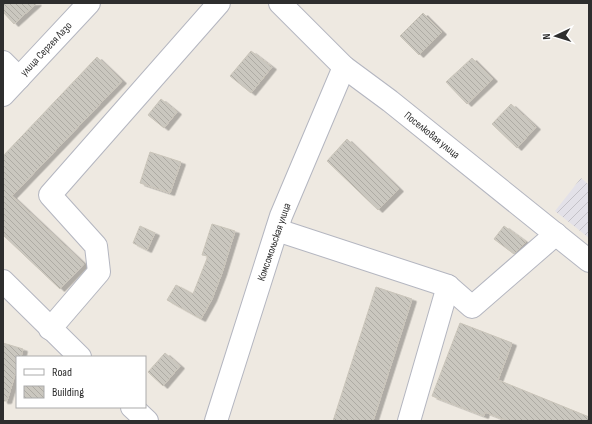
<svg xmlns="http://www.w3.org/2000/svg" width="592" height="424" font-family="'Sofia Sans Condensed',sans-serif">
<style>
.industrial{fill:url(#industrial-furrows)}
.building{fill:url(#building-back-hatch);stroke:#cac5ba;filter:url(#shadow)}
.lines{fill:none;stroke-linecap:round;stroke-linejoin:round}
.minor-casing{stroke:#b4b6c0;stroke-width:24}
.minor{stroke:#fff;stroke-width:22}
.labels{text-anchor:middle;dominant-baseline:central;stroke-width:3.5;stroke-linejoin:round;paint-order:stroke}
.street-label{font-size:11px;fill:#2e2e2e;stroke:#fff}
</style>
<defs>
<pattern id="industrial-furrows" width="10" height="10" patternUnits="userSpaceOnUse"><rect width="10" height="10" fill="#e3e1e8"/><path d="M-1 1l2-2M0 10L10 0M9 11l2-2" fill="none" stroke="#c3c1c7"/></pattern>
<pattern id="building-back-hatch" width="6" height="6" patternUnits="userSpaceOnUse"><rect width="6" height="6" fill="#cac7bf"/><path d="M-1 5l2 2M0 0l6 6M5-1l2 2" fill="none" stroke="#aeaba4"/></pattern>
<filter id="shadow"><feDropShadow dx="4.5" dy="2.5" stdDeviation="0" flood-color="#0004"/></filter>
</defs>
<rect width="100%" height="100%" fill="#eee9e1"/>
<!-- industrial -->
<path class="industrial" d="M 581,178 L 589,185 L 589,238 L 555,211 Z"/>
<!-- building -->
<g class="building">
<path d="M 3,3 L 37,3 L 14,24 L 3,12 Z"/>
<path d="M 423,13 L 442,32 L 419,55 L 400,36 Z"/>
<path d="M 251,51 L 272,67 L 251,93 L 230,76 Z"/>
<path d="M 97,57 L 122,81 L 12,196 L 84,264 L 60,289 L 3,235 L 3,156 Z"/>
<path d="M 472,58 L 493,79 L 467,104 L 446,82 Z"/>
<path d="M 161,99 L 177,112 L 164,128 L 148,115 Z"/>
<path d="M 511,104 L 536,127 L 517,148 L 492,124 Z"/>
<path d="M 347,139 L 399,189 L 378,210 L 327,161 Z"/>
<path d="M 150,152 L 181,162 L 170,193 L 140,183 Z"/>
<path d="M 212,224 L 235,231 L 222,273 L 212,299 L 201,319 L 167,300 L 176,285 L 193,294 L 208,256 L 202,255 Z"/>
<path d="M 140,226 L 155,233 L 147,250 L 133,243 Z"/>
<path d="M 504,226 L 526,242 L 514,254 L 494,239 Z"/>
<path d="M 376,287 L 412,299 L 373,421 L 333,421 Z"/>
<path d="M 460,323 L 512,343 L 498,380 L 589,417 L 589,421 L 508,421 L 485,412 L 484,416 L 432,396 Z"/>
<path d="M 3,343 L 23,349 L 21,357 L 17,357 L 17,368 L 7,401 L 3,401 Z"/>
<path d="M 165,353 L 180,366 L 163,386 L 148,372 Z"/>
</g>
<g class="lines">
<!-- minor casing -->
<g class="minor-casing">
<g id="minor">
<path d="M 280,3 L 344,67 L 390,101 L 589,261"/>
<path d="M 3,62 L 19,78"/>
<path d="M 3,95 L 89,3"/>
<path d="M 277,230 L 448,286 L 409,421"/>
<path d="M 3,281 L 80,357"/>
<path d="M 448,286 L 472,307 L 556,234"/>
<path d="M 50,329 L 99,272 L 96,246 L 50,195 L 219,3"/>
<path d="M 132,407 L 147,421"/>
<path d="M 216,421 L 281,216 L 344,67"/>
</g>
</g>
<!-- minor -->
<use href="#minor" class="minor"/>
</g>
<g class="labels">
<!-- street labels -->
<g class="street-label">
<text transform="translate(46 49) rotate(-47)">улица Сергея Лазо</text>
<text transform="translate(432 135) rotate(39)">Поселковая улица</text>
<text transform="translate(274 242) rotate(-71)">Комсомольская улица</text>
</g>
</g>
<!-- border -->
<rect width="592" height="424" fill="none" stroke="#2e2e2e" stroke-width="8"/>
<!-- legend -->
<rect x="16" y="356" width="130" height="52" fill="#ffffff" stroke="#ababab"/>
<rect x="24" y="369" width="20" height="6" fill="#ffffff" stroke="#ababab"/>
<text x="52" y="376" font-size="12" fill="#2e2e2e">Road</text>
<rect x="24" y="386" width="20" height="12" fill="url(#building-back-hatch)" stroke="#ababab"/>
<text x="52" y="396" font-size="12" fill="#2e2e2e">Building</text>
<!-- north arrow -->
<g transform="translate(556 36) rotate(266)" stroke="#ffffff" stroke-width="3" paint-order="stroke">
<path d="M0-3L7 15L0 10L-7 15Z" fill="#2e2e2e"/>
<text y="-6" font-size="11" font-weight="bold" text-anchor="middle" fill="#2e2e2e">N</text>
</g>
</svg>
